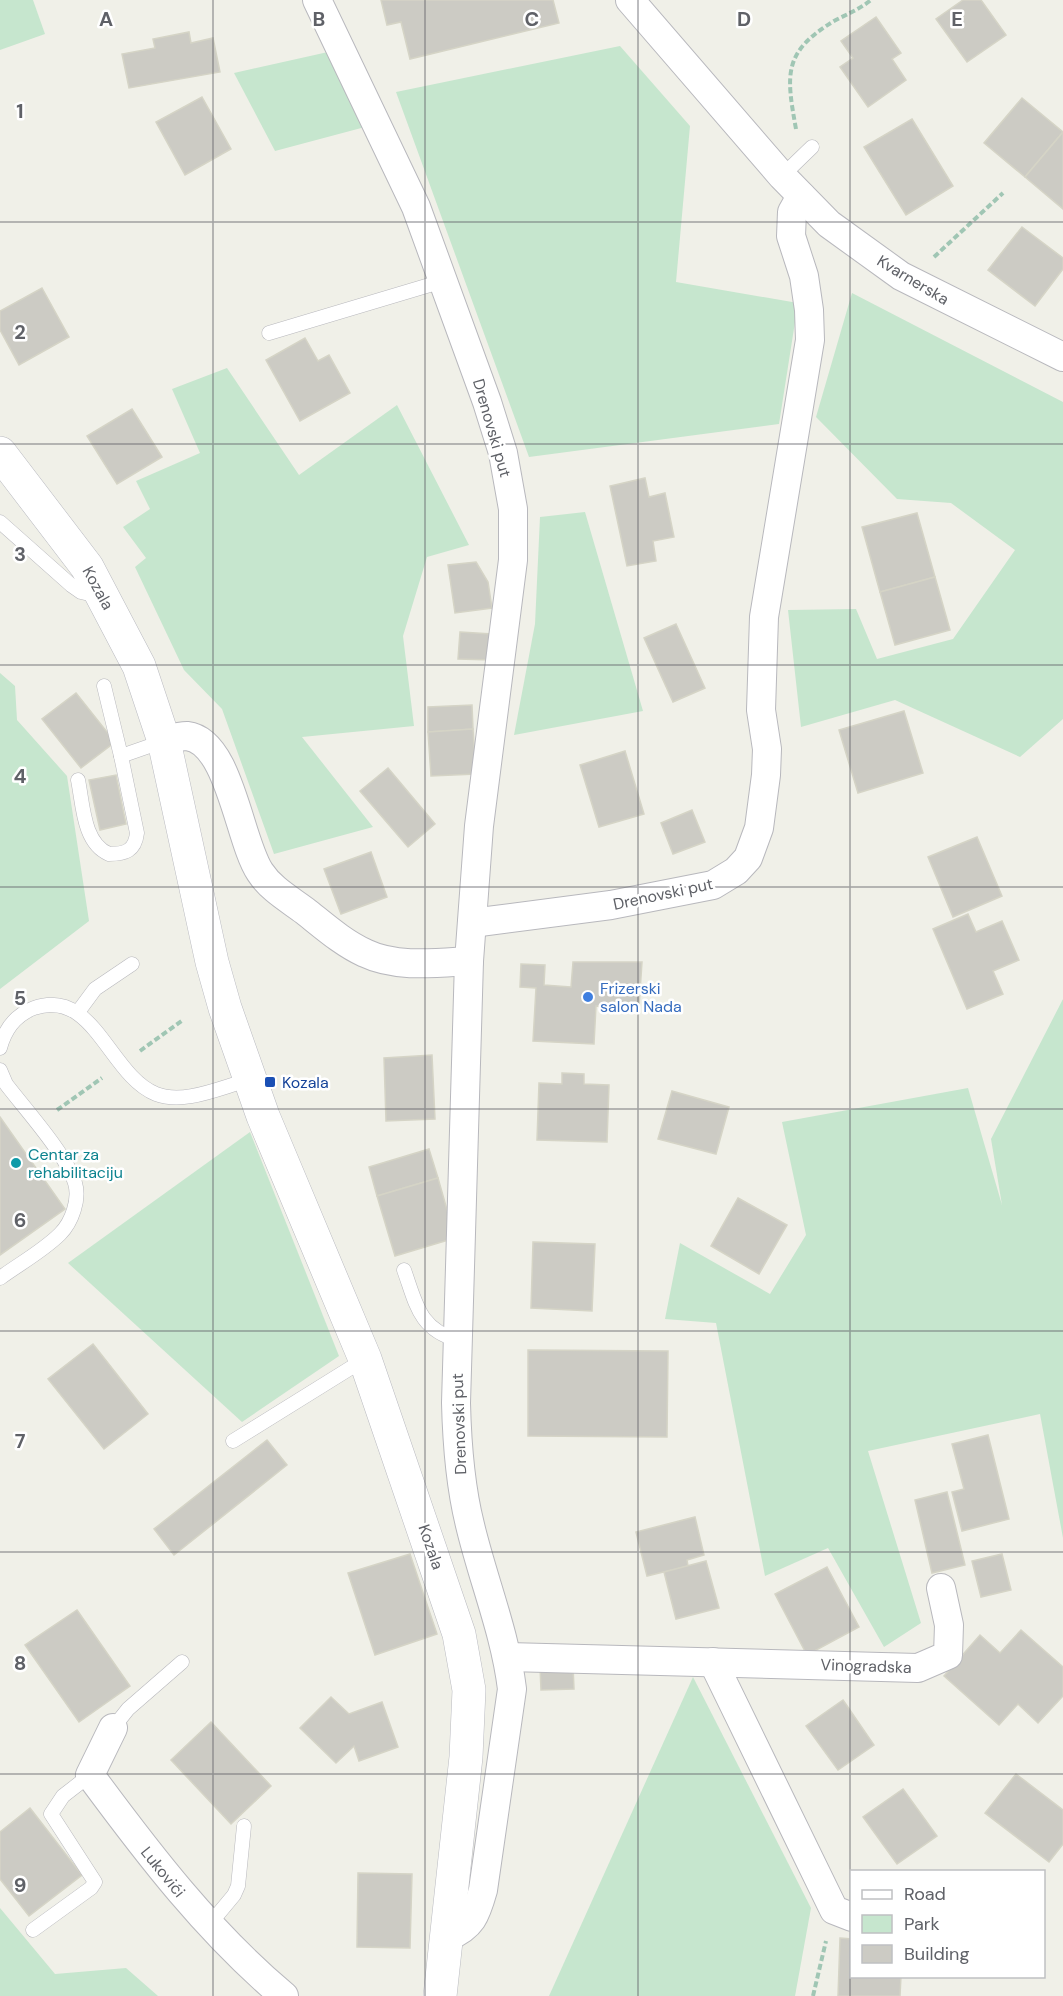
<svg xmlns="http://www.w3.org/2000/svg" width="1063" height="1996" font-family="'DM Sans',sans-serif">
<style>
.green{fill:#c6e6ce}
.building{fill:#cccbc4;stroke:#d5d4c6;stroke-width:1.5}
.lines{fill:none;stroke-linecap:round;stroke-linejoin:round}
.service-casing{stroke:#b8b8bd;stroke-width:15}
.minor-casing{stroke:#b8b8bd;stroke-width:30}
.secondary-casing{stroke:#b9bac0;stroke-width:34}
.path{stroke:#a0c6b4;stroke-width:4;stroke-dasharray:6 3;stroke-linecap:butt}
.service{stroke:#fff;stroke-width:14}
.minor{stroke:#fff;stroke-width:28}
.secondary{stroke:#fff;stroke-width:33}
.grid{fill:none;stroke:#5f6167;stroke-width:1.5;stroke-opacity:0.55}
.shop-dot{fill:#3f7fe0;stroke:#fff;stroke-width:2}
.transit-dot{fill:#1a4fb4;stroke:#fff;stroke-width:2}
.culture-dot{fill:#0f9aa8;stroke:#fff;stroke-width:2}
.labels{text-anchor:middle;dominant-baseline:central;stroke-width:5;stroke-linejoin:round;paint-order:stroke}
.street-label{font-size:16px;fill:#5f6167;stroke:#fff}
.shop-label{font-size:16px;fill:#366cbe;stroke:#fff;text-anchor:start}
.transit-label{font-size:16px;fill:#164399;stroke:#fff;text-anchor:start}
.culture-label{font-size:16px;fill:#0d838f;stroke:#fff;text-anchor:start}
.grid-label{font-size:20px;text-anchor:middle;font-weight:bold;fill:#5f6167;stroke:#fff;stroke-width:5;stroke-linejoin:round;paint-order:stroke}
</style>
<rect width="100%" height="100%" fill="#f0f0e8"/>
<!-- green -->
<g class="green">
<path d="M 0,0 L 33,0 L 45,34 L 0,50 Z"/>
<path d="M 620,46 L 690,126 L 676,282 L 798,303 L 779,424 L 529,457 L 396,92 Z"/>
<path d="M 328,52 L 365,127 L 275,151 L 234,73 Z"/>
<path d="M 852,293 L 1063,402 L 1063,719 L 1020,757 L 895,700 L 801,727 L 788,610 L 856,609 L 877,659 L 953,639 L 1015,550 L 951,503 L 897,499 L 816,417 Z"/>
<path d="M 227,368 L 299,475 L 397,405 L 469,545 L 427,557 L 403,636 L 414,726 L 302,737 L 373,827 L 274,854 L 222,709 L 184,670 L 135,567 L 146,558 L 123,527 L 150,509 L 136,481 L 200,453 L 172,389 Z"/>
<path d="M 585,512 L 643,711 L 514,735 L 535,624 L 540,517 Z"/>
<path d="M 0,673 L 15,686 L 17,720 L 67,776 L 89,921 L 0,989 Z"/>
<path d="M 1063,999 L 1063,1538 L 1040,1414 L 868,1451 L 921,1623 L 884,1647 L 828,1548 L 765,1576 L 716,1323 L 665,1319 L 680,1243 L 770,1294 L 806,1235 L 782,1122 L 968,1088 L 1002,1205 L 991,1139 Z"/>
<path d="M 250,1132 L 339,1356 L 242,1422 L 68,1263 Z"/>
<path d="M 693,1677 L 811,1908 L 795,1996 L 549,1996 Z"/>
<path d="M 0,1908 L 55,1974 L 126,1968 L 158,1996 L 0,1996 Z"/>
</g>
<!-- building -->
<g class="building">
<path d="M 381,0 L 553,0 L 559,23 L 410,59 L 401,22 L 387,25 Z"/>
<path d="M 963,0 L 981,0 L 1006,35 L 967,62 L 936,19 Z"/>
<path d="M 876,17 L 901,53 L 892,59 L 906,80 L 868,107 L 840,67 L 853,58 L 841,41 Z"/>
<path d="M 189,32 L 191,43 L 213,38 L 220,72 L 129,88 L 122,54 L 155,48 L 153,39 Z"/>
<path d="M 202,97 L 231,149 L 185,175 L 156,122 Z"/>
<path d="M 1022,98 L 1063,132 L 1025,177 L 984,143 Z"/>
<path d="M 912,119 L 953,186 L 906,215 L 864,147 Z"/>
<path d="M 1063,132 L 1063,209 L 1025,177 Z"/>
<path d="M 1022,227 L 1063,258 L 1063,269 L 1035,306 L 988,270 Z"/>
<path d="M 42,288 L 69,337 L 19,365 L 0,330 L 0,311 Z"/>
<path d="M 305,338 L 318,361 L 329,355 L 350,393 L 300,421 L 266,360 Z"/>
<path d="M 132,409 L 162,457 L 117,484 L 87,436 Z"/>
<path d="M 645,478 L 649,497 L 665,493 L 674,537 L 653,541 L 656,561 L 627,566 L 610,486 Z"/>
<path d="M 917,513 L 935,577 L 880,592 L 862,527 Z"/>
<path d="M 476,562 L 488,582 L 492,608 L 455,613 L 448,565 Z"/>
<path d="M 935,577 L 950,630 L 895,645 L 880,592 Z"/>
<path d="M 676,624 L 705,688 L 673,702 L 644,638 Z"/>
<path d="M 460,632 L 492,634 L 491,660 L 458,659 Z"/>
<path d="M 76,693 L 115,742 L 81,768 L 42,719 Z"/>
<path d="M 472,705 L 473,729 L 428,732 L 428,707 Z"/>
<path d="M 904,711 L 923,773 L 858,793 L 839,730 Z"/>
<path d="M 473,729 L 476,774 L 431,776 L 428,732 Z"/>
<path d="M 625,751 L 644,814 L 599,827 L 580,765 Z"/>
<path d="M 388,768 L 435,824 L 408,847 L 360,791 Z"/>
<path d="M 116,775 L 126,824 L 100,830 L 89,780 Z"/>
<path d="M 692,810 L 705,842 L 673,854 L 661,823 Z"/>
<path d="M 977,837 L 1002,896 L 953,917 L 928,857 Z"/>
<path d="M 371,852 L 387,897 L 341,914 L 324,869 Z"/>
<path d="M 968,914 L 976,932 L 1002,921 L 1019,960 L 993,971 L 1003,994 L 967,1009 L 933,929 Z"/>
<path d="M 573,962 L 642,962 L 639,1007 L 596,1006 L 594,1044 L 533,1041 L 536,988 L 520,987 L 521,964 L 545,965 L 544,985 L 571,987 Z"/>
<path d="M 432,1055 L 435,1119 L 386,1121 L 384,1058 Z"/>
<path d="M 562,1073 L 584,1074 L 584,1084 L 609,1085 L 607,1142 L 537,1140 L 539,1083 L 562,1084 Z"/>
<path d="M 672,1091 L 729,1107 L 716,1154 L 658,1139 Z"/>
<path d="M 0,1117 L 65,1209 L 0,1255 Z"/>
<path d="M 429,1149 L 438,1178 L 377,1196 L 369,1167 Z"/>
<path d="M 438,1178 L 455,1238 L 395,1256 L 377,1196 Z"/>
<path d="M 738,1198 L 787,1225 L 759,1274 L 711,1246 Z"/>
<path d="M 533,1242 L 595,1244 L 592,1311 L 531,1308 Z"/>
<path d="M 93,1344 L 148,1414 L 104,1449 L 48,1379 Z"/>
<path d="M 528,1350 L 668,1351 L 667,1437 L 528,1436 Z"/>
<path d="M 988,1435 L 1009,1519 L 962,1531 L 952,1492 L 964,1489 L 952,1444 Z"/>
<path d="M 267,1440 L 287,1465 L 174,1555 L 154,1529 Z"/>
<path d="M 947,1492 L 965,1565 L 932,1573 L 915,1500 Z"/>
<path d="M 695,1517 L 704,1555 L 687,1560 L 688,1566 L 647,1576 L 636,1532 Z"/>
<path d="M 410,1554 L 437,1634 L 375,1655 L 348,1573 Z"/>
<path d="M 1002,1554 L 1011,1590 L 981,1597 L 972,1561 Z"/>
<path d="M 706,1561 L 719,1608 L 676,1619 L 664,1572 Z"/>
<path d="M 827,1567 L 859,1627 L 807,1655 L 775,1594 Z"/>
<path d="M 77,1610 L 130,1686 L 79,1722 L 25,1645 Z"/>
<path d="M 1021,1630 L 1063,1667 L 1063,1696 L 1038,1723 L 1018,1704 L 999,1725 L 944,1676 L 980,1635 L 1000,1653 Z"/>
<path d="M 573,1666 L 574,1689 L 541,1690 L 540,1667 Z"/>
<path d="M 331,1697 L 349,1714 L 382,1702 L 398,1747 L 359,1761 L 354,1746 L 336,1763 L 300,1728 Z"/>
<path d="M 843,1700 L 874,1745 L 838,1770 L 806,1726 Z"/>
<path d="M 211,1722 L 271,1786 L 231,1824 L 171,1760 Z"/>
<path d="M 1016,1774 L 1063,1810 L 1063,1844 L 1049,1862 L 985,1813 Z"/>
<path d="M 903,1789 L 937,1836 L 897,1864 L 863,1817 Z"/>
<path d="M 30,1808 L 82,1875 L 29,1916 L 0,1879 L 0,1832 Z"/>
<path d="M 358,1873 L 412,1874 L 410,1948 L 357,1947 Z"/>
<path d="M 840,1938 L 852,1939 L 852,1976 L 901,1976 L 900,1996 L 838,1996 Z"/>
</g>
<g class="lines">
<!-- service casing -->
<g class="service-casing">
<g id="service">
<path d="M 782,176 L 812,147"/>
<path d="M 269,333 L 443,281"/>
<path d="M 0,522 L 71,585 L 81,592 L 98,596"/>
<path d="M 104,686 L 121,756 L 164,741"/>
<path d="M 78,780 C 83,804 83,843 109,854 C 125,854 135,851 137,833 L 121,756"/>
<path d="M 78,1012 L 95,989 L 132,964"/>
<path d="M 0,1048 C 5,1029 15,1015 34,1008 C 94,987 109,1075 156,1094 C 185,1105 221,1087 249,1080"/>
<path d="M 0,1070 L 6,1084 C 25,1109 66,1154 75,1183 C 80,1199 72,1222 60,1234 C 43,1251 19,1264 0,1278"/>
<path d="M 404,1270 C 416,1303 419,1330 458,1340"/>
<path d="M 233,1441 L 365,1359"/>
<path d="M 113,1728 L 128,1709 L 182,1662"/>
<path d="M 209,1925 L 234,1895 L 238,1886 L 244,1826"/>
<path d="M 33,1930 L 91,1888 L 95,1882 L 51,1814 L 63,1796 L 90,1775"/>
</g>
</g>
<!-- minor casing -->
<g class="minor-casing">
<g id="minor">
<path d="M 317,0 L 416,207 L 487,402 L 503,453 L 513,509 L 513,560 L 479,826 L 469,961 L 456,1403 C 457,1444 460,1485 470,1525 C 483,1580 505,1632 512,1689 L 483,1890 C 476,1915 472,1927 447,1937"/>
<path d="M 630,0 L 782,176 L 829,224 L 901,276 L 1063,357"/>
<path d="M 164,741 C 171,739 179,736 187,736 C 230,741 239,841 260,872 C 271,889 289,899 305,911 C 324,926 343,943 365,953 C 396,968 436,963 469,961"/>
<path d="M 472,923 L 611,905 L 713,885 L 736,871 L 748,858 L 759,828 L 766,775 L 767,749 L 761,710 L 764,617 L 810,340 L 809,310 L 804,276 L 791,236 L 792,212 L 801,196"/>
<path d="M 508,1657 L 918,1668 L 948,1655 L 949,1625 L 941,1588"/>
<path d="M 713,1662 L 834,1910 L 852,1917"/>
<path d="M 113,1728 L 90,1775 C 149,1855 208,1932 284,1996"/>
</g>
</g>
<!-- secondary casing -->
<g class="secondary-casing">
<path id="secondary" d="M 0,453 L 87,567 L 139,666 L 164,741 L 212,962 L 225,1008 L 263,1116 L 365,1359 L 459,1634 L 469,1690 L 466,1757 L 440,1996"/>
</g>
<!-- path -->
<g class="path">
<path d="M 796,129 C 786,74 783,52 834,21 C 847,14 860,9 871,0"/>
<path d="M 934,257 L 1003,193"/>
<path d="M 140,1051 L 183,1020"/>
<path d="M 57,1110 L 102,1078"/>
<path d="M 813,1996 L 826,1941"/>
</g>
<!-- service -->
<use href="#service" class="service"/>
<!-- minor -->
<use href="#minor" class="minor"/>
<!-- secondary -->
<use href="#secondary" class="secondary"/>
</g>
<!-- grid -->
<path class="grid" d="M 213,0 L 213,1996M 425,0 L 425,1996M 638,0 L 638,1996M 850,0 L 850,1996M 0,222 L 1063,222M 0,444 L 1063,444M 0,665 L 1063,665M 0,887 L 1063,887M 0,1109 L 1063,1109M 0,1331 L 1063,1331M 0,1552 L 1063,1552M 0,1774 L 1063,1774"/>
<!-- markers -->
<circle class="shop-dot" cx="588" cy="997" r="6"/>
<rect class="transit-dot" x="264" y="1076" width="12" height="12" rx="3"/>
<circle class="culture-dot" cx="16" cy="1163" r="6"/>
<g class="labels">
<!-- street labels -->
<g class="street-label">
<text transform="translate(913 280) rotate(31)">Kvarnerska</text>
<text transform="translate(492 428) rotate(74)">Drenovski put</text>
<text transform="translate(98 588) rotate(61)">Kozala</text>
<text transform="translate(663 894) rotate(-12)">Drenovski put</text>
<text transform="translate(459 1424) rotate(-92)">Drenovski put</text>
<text transform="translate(431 1547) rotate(71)">Kozala</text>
<text transform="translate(866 1666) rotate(2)">Vinogradska</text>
<text transform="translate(163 1872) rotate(51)">Lukovići</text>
</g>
<!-- shop labels -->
<g class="shop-label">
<text x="600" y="988">Frizerski<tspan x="600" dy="18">salon Nada</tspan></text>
</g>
<!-- transit labels -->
<g class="transit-label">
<text x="282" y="1082">Kozala</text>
</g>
<!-- culture labels -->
<g class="culture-label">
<text x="28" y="1154">Centar za<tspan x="28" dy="18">rehabilitaciju</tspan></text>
</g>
</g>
<g class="grid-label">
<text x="106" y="26">A</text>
<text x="319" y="26">B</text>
<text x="532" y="26">C</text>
<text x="744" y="26">D</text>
<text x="957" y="26">E</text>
<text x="20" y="118">1</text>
<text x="20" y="339">2</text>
<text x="20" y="561">3</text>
<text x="20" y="783">4</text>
<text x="20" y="1005">5</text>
<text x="20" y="1227">6</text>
<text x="20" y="1448">7</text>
<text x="20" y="1670">8</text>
<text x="20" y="1892">9</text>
</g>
<!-- legend -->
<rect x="850" y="1870" width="195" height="108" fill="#ffffff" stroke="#bfc0c2" stroke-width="1.5"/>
<rect x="862" y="1890" width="30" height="9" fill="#ffffff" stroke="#bfc0c2" stroke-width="1.5"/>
<text x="904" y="1900" font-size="18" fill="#5f6167">Road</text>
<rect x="862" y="1915" width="30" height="18" fill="#c6e6ce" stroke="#bfc0c2" stroke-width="1.5"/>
<text x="904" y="1930" font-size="18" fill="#5f6167">Park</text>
<rect x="862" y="1945" width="30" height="18" fill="#cccbc4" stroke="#bfc0c2" stroke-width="1.5"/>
<text x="904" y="1960" font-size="18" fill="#5f6167">Building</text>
</svg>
